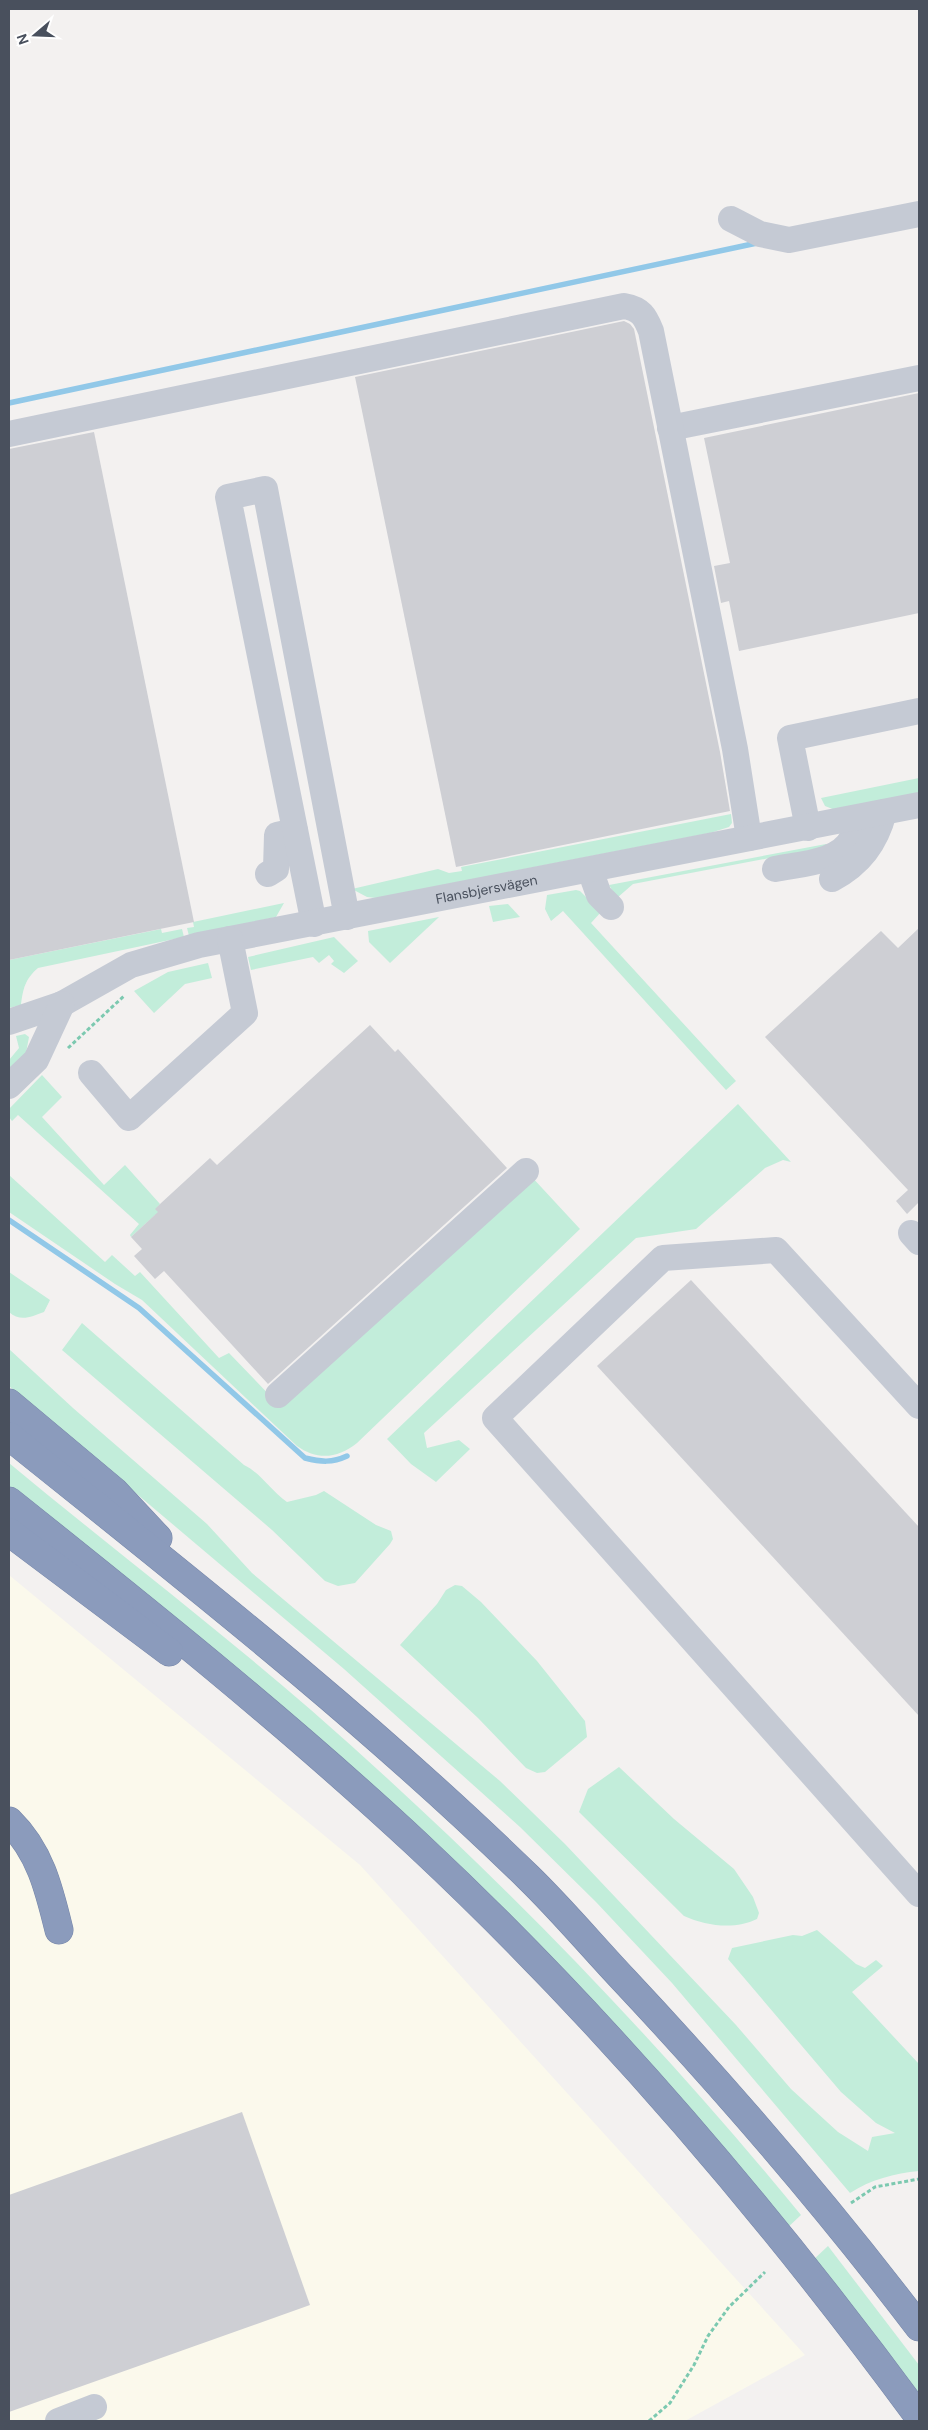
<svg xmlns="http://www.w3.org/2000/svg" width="928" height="2430" font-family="'DM Sans',sans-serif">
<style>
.commercial{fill:#fbf9ec}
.green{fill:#c2edda}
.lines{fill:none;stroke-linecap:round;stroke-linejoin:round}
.stream{stroke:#91c8e8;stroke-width:5.5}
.building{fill:#cecfd4}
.highway-casing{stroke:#7686a8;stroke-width:29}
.path{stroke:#7cc9b0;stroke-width:3;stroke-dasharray:4 2.5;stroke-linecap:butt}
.minor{stroke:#c5cad4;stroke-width:26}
.highway{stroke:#8b9bbc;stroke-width:28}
.labels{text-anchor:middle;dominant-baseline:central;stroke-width:4;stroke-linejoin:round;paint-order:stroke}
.street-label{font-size:14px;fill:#49505d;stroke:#fff}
</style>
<rect width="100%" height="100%" fill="#f3f1f0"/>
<!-- commercial -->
<path class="commercial" d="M 9,1575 L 360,1865 L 805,2355 L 685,2421 L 9,2421 Z"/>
<!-- green -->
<g class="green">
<path d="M 919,778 L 919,793 L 835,810 L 825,806 L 821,798 Z"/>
<path d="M 731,814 L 732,823 L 729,827 L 710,833 L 376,898 L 367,897 L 352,889 L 438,869 L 449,873 L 462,871 L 461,867 Z"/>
<path d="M 826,844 L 827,847 L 633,884 L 617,898 L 609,885 Z"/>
<path d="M 576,890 L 580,891 L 601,912 L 591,923 L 736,1081 L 726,1090 L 563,911 L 551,921 L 545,909 L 547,895 Z"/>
<path d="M 284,903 L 276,917 L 189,936 L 187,928 L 194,927 L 193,922 Z"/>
<path d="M 508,904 L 520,917 L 493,922 L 489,906 Z"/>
<path d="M 439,917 L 390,963 L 369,942 L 368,931 Z"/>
<path d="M 161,929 L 162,933 L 182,929 L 184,937 L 38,968 C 25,979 23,989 21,1005 L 9,1008 L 9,960 Z"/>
<path d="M 334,937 L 358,961 L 344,973 L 331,964 L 334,961 L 329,955 L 319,963 L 313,957 L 251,970 L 248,957 Z"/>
<path d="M 208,963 L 212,978 L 185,984 L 154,1013 L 134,991 L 168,972 Z"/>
<path d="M 25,1034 L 29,1037 L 26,1053 L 9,1072 L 9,1060 L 19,1048 L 16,1036 Z"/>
<path d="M 42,1075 L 62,1097 L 42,1117 L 104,1185 L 125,1165 L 160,1204 L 156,1209 L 162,1216 L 155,1215 L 131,1237 L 130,1235 L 139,1224 L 18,1115 L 12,1121 L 9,1117 L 9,1109 Z"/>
<path d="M 738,1104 L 791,1162 L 783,1160 L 765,1168 L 696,1229 L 636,1238 L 424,1433 L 427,1448 L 459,1440 L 470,1449 L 436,1482 L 411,1464 L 387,1439 Z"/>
<path d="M 9,1175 L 105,1262 L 112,1255 L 135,1276 L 140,1272 L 219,1358 L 229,1353 L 279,1405 L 530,1175 L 580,1229 L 357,1443 C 338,1458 318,1461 297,1446 L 142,1300 L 115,1284 L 9,1212 Z"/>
<path d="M 9,1272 L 50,1300 L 44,1312 C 31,1317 20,1322 9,1312 Z"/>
<path d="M 82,1323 L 244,1465 C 261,1473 271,1491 287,1502 L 316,1495 L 324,1491 L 376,1525 L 391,1531 L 393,1539 L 390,1544 L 355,1583 L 338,1586 L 325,1581 L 272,1530 L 62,1350 Z"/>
<path d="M 9,1349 L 73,1408 L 207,1524 L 252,1573 L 500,1781 L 565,1844 L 736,2025 L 791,2089 L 838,2132 L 868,2151 L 872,2137 L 895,2133 L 876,2123 L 841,2092 L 728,1959 L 732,1948 L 793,1935 L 802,1936 L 817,1930 L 856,1964 L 865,1968 L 876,1960 L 883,1966 L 852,1992 L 919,2064 L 919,2171 C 895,2173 870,2180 850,2193 L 672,1983 L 596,1902 L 520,1827 L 344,1669 L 9,1386 Z"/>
<path d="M 9,1463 C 109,1546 213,1625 311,1710 C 488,1865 652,2033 801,2215 L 786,2229 L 560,1976 L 9,1493 Z"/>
<path d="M 455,1585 L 462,1586 L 481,1602 L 537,1661 L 585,1721 L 587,1737 L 545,1772 L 537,1773 L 526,1768 L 478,1718 L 400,1645 L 437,1604 L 446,1590 Z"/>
<path d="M 619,1767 L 674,1819 L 734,1869 L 753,1897 L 759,1913 L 757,1919 C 735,1930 706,1926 684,1916 L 579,1812 L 588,1789 Z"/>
<path d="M 828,2246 L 919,2365 L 919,2401 L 811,2262 Z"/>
</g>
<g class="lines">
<!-- stream -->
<g class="stream">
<path d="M 9,403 L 757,243"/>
<path d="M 9,1220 L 139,1308 L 305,1458 C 321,1462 332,1463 347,1456"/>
</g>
</g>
<!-- building -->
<g class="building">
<path d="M 624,321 L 630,324 L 634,329 L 720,752 L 730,811 L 456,867 L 355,377 Z"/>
<path d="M 919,393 L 919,613 L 739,651 L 729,601 L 721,603 L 714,566 L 730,563 L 704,438 Z"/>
<path d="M 94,432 L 194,922 L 9,960 L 9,449 Z"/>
<path d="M 919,928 L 919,1202 L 907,1214 L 896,1201 L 908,1190 L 765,1037 L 881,931 L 898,948 Z"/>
<path d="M 370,1025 L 395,1052 L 398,1049 L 507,1168 L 268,1384 L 164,1271 L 155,1279 L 134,1256 L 142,1249 L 131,1237 L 158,1212 L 155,1209 L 160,1204 L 210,1158 L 217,1165 Z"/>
<path d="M 691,1280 L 919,1527 L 919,1716 L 597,1366 Z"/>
<path d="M 242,2112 L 310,2305 L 9,2412 L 9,2195 Z"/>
</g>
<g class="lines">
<!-- highway casing -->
<g class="highway-casing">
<g id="highway">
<path d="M 9,1403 L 114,1491 L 158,1538"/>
<path d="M 9,1436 C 186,1578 365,1718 528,1877 C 561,1909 592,1946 624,1980 C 728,2091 827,2206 919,2327"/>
<path d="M 9,1501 C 148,1612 287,1723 418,1845 C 603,2018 769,2213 919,2417"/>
<path d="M 9,1532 L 169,1652"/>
<path d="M 9,1821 C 40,1851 49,1889 59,1930"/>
</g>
</g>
<!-- path -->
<g class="path">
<path d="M 68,1048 L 124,996"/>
<path d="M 851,2203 L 875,2187 L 919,2179"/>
<path d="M 649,2421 L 670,2403 L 694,2365 L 708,2336 L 729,2307 L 765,2272"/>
</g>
<!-- minor -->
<g class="minor">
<path d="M 731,219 L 760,234 L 789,240 L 919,214"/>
<path d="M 670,428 L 919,378"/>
<path d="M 9,434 L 624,306 C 641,309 645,316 651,331 L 735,749 L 749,838"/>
<path d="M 808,828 L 790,738 L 919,711"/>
<path d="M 775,869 C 799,864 840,863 852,838 C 854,832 854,824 855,818"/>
<path d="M 590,870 L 599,895 L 611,907"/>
<path d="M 268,874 L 276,869 L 277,835 L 295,831"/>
<path d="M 832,879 C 860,864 876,843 884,812"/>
<path d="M 314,924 L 228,497 L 265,489 L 347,917"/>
<path id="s1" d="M 9,1022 L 62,1004 L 131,965 L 199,945 L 919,805"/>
<path d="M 91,1073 L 129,1118 L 245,1013 L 230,939"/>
<path d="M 9,1086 L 36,1060 L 62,1004"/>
<path d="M 911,1233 L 919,1242"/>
<path d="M 278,1395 L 526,1171"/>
<path d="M 919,1406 L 776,1250 L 663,1258 L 495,1418 L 919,1894"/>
<path d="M 58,2421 L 94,2407"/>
</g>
<!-- highway -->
<use href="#highway" class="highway"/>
</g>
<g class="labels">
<!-- street labels -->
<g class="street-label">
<text stroke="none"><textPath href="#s1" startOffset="499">Flansbjersvägen</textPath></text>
</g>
</g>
<!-- border -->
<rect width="928" height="2430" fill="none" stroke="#49505d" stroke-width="20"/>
<!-- north arrow -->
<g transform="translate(35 35) rotate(251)" stroke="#ffffff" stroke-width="4" paint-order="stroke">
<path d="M0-4L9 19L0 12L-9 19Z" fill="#49505d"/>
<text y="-8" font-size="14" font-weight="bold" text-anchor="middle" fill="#49505d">N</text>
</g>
</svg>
